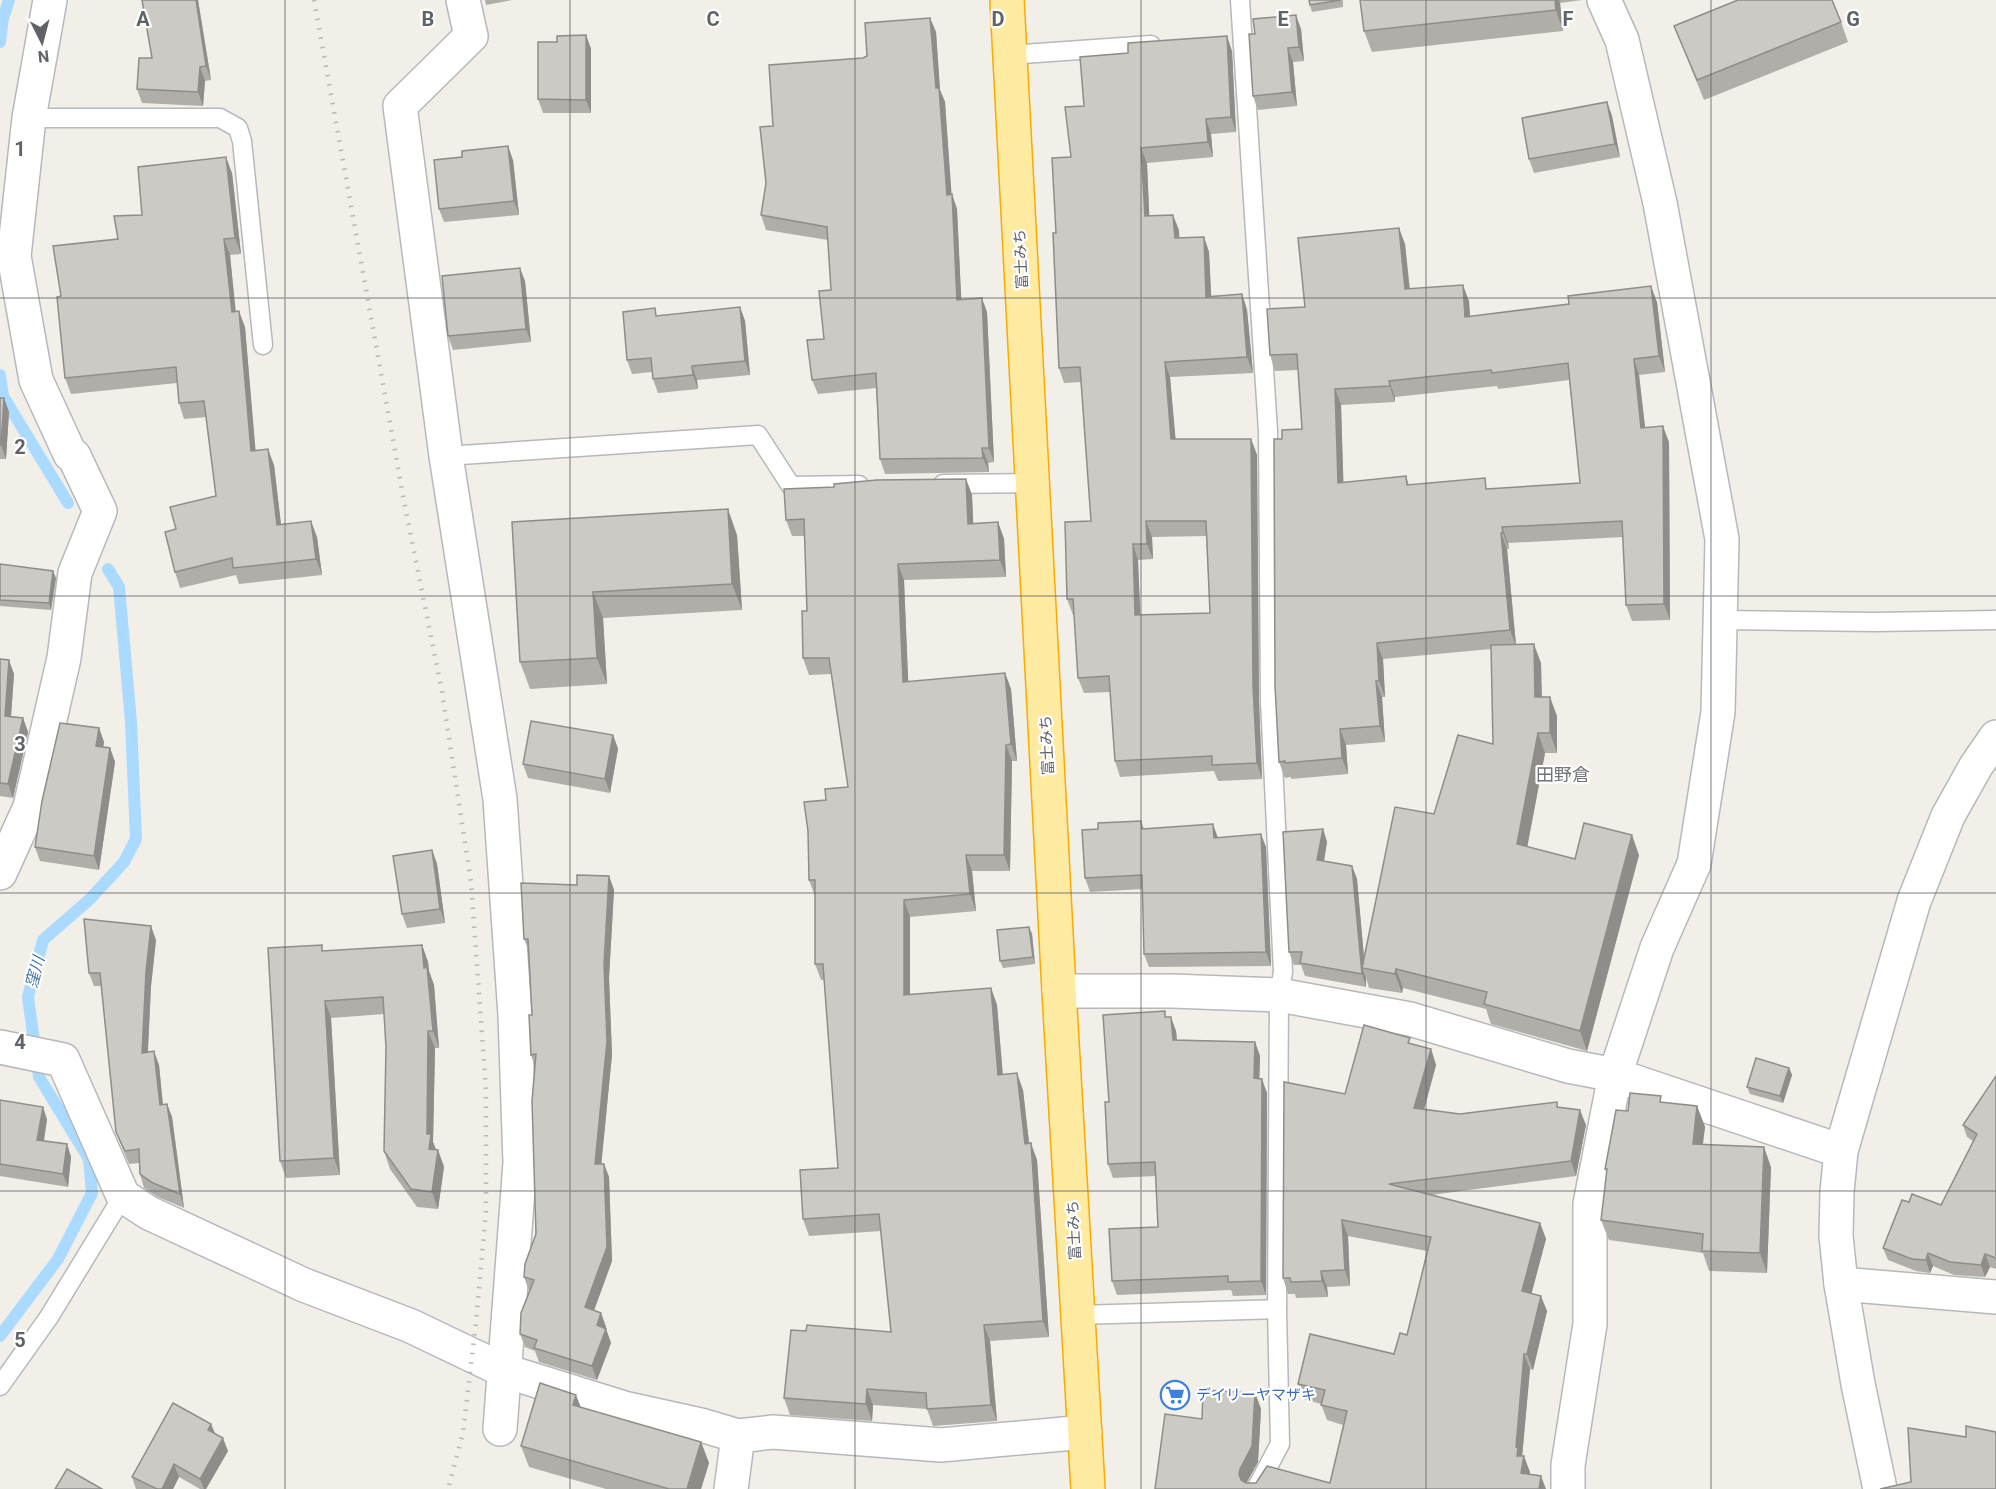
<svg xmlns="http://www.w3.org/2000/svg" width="1996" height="1489" font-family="Roboto,'Noto Sans JP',sans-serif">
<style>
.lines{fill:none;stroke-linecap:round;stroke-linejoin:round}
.stream{stroke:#aadaff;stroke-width:12}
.service-casing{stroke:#b5b8bc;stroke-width:21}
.minor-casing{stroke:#b5b8bc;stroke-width:36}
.trunk-casing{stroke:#f9ab00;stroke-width:36}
.service{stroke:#fff;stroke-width:18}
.minor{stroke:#fff;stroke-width:33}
.trunk{stroke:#feeaa1;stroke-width:33}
.rail{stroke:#b6b7b8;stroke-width:4.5;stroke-dasharray:1.5 8;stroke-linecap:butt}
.wall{fill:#afaea9;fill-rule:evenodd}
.shaded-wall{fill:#8f8d8a}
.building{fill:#cccac5;stroke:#8f8d8a;stroke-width:1.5;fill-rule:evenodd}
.grid{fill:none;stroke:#5f6368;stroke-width:1.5;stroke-opacity:0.55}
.labels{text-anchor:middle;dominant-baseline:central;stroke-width:4.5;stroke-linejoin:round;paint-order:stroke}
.street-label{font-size:15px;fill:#5f6368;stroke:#fff}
.shop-label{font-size:15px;fill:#366cbe;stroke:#fff;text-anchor:start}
.water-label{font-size:16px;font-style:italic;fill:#4174aa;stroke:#fff}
.quarter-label{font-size:18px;fill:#70757a;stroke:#fff}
.grid-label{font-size:20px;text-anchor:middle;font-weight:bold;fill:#5f6368;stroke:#fff;stroke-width:4.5;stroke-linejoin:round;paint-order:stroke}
</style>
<rect width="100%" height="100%" fill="#f1efe8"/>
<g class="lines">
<!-- stream -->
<g class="stream">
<path d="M 0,42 L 3,18 L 9,0"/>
<path d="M 0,375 L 3,396 L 68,503"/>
<path d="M 0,1336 L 58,1259 L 92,1193 L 89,1159 L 39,1077 L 28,997 L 43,940 L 90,899 L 124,862 L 136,839 L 131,722 L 119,587 L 108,569"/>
</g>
<!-- service casing -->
<g class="service-casing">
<g id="service">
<path d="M 1240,0 L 1268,431 L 1270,701 L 1283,972 L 1279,995 L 1277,1309 L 1280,1444 L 1256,1489"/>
<path d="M 1010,55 L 1151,45"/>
<path d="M 29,118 L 220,118 L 238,128 L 242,141 L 263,345"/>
<path d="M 446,456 L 758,435 L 791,486 L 859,485"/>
<path d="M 943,484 L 1033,483"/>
<path d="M 1720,620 L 1875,622 L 1996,620"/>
<path d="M 1079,1315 L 1277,1309"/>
<path d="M 0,1386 L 49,1317 L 123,1196"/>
</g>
</g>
<!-- minor casing -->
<g class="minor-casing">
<g id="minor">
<path d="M 463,0 L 471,36 L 400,106 L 446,456 L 500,799 L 515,1015 L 520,1163 L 500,1429"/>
<path d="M 0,873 L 30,807 L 64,658 L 75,573 L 100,511 L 74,456 L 70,454 L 36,380 L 14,256 L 29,118 L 50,0"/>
<path d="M 1059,991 L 1172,991 L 1279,995 L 1410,1019 L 1568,1066 L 1615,1075 L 1841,1151"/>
<path d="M 0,1047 L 63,1060 L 123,1196 L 149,1213 L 304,1285 L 411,1326 L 505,1371 L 624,1408 L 701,1425 L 738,1436 L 773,1432 L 941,1445 L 1085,1432"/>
<path d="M 1841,1284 L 1996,1297"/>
<path d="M 731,1489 L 738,1436"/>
<path d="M 1568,1489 L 1568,1465 L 1590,1324 L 1590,1204 L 1615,1075 L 1657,948 L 1694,864 L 1718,712 L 1722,539 L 1660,203 L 1622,40 L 1604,0"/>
<path d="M 1880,1489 L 1858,1384 L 1841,1284 L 1836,1236 L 1837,1192 L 1841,1151 L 1914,901 L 1948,816 L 1976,766 L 1996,737"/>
</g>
</g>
<!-- trunk casing -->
<g class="trunk-casing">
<path id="trunk" d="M 1007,0 L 1059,991 L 1088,1489"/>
</g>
<!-- service -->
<use href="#service" class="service"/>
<!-- minor -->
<use href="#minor" class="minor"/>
<!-- trunk -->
<use href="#trunk" class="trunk"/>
<!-- rail -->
<path class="rail" d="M 314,0 L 404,501 L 442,692 L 471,882 L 486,1090 L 486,1211 L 476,1322 L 463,1433 L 448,1489"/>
</g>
<!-- wall -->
<g class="wall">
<path d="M 142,0 L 198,0 L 211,80 L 205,81 L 203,106 L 142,103 L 137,89 L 152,58 Z"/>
<path d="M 485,0 L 512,0 L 486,5 Z"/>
<path d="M 1343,0 L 1343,7 L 1312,12 L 1310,5 Z"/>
<path d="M 1360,0 L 1582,0 L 1560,3 L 1563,31 L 1372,52 L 1364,31 Z"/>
<path d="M 930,18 L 936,32 L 940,90 L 945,102 L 951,194 L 957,209 L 961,299 L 987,312 L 994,462 L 988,463 L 989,472 L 885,474 L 880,459 L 876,388 L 818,394 L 812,380 L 824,339 L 831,290 L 828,240 L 766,230 L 761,215 L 766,183 L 773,126 L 863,58 Z"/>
<path d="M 1841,22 L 1848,42 L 1704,100 L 1674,26 Z"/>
<path d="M 1301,29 L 1304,61 L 1293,62 L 1297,106 L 1258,110 L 1253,96 Z"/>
<path d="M 586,35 L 591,49 L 591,113 L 543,113 L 538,99 Z"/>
<path d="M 1232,51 L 1236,132 L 1211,134 L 1213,157 L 1147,163 L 1149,216 L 1179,230 L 1179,238 L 1204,237 L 1209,252 L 1211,296 L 1242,294 L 1247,310 L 1253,373 L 1170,377 L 1175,439 L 1251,439 L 1257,455 L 1259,701 L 1262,779 L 1218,781 L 1214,771 L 1120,777 L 1115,761 L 1110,692 L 1084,693 L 1078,678 L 1074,615 L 1073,615 L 1067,599 L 1091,521 L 1081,382 L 1064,383 L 1059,368 L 1056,233 L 1071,157 L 1084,106 ZM 1206,536 L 1210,613 L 1140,615 L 1138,560 L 1153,559 L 1152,537 Z"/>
<path d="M 1607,102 L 1612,116 L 1620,157 L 1534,173 L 1529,159 Z"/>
<path d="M 513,160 L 519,215 L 444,222 L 439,209 Z"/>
<path d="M 232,173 L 241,254 L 230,255 L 236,312 L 245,327 L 255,451 L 274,465 L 281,525 L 317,537 L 322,575 L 239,584 L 236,575 L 180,588 L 175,572 L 176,529 L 216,496 L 206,417 L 184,419 L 179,403 L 177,383 L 71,394 L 65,378 L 61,296 L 142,215 Z"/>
<path d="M 1405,244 L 1410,289 L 1469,301 L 1470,317 L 1657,302 L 1665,372 L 1639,375 L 1645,427 L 1669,442 L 1670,620 L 1632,621 L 1626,605 L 1623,537 L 1508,543 L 1509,549 L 1507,549 L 1516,644 L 1541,663 L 1542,697 L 1557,716 L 1557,753 L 1545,753 L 1527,847 L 1575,859 L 1639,855 L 1587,1051 L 1491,1024 L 1486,1009 L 1403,988 L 1402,993 L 1369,988 L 1366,978 L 1366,987 L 1305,976 L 1301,965 L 1294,965 L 1289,952 L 1323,829 L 1327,842 L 1324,861 L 1352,866 L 1357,879 L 1364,959 L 1434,814 L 1493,744 L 1491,649 L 1383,659 L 1385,697 L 1382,697 L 1385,742 L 1346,745 L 1348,774 L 1291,779 L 1291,777 L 1285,778 L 1279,762 L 1282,439 L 1302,429 L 1298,370 L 1275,371 L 1270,355 L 1305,307 ZM 1569,380 L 1580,483 L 1489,489 L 1409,485 L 1406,476 L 1343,482 L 1341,405 L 1395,402 L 1395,397 L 1497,386 L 1498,389 Z"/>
<path d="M 525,281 L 531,342 L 453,350 L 448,336 Z"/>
<path d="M 740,307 L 745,321 L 750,375 L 697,380 L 698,389 L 658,393 L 653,379 L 652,372 L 632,374 L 627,360 L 658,316 Z"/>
<path d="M 0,398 L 4,398 L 9,412 L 6,459 L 0,459 Z"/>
<path d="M 966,479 L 972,495 L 973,523 L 998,522 L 1004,539 L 1006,577 L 904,580 L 908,682 L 1005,673 L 1011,689 L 1017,761 L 1012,761 L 1010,871 L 972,871 L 976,911 L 910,917 L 910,994 L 991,988 L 997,1005 L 1003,1075 L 1023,1090 L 1029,1143 L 1037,1160 L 1049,1337 L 990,1341 L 997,1421 L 933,1426 L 927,1409 L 873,1405 L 872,1421 L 790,1415 L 784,1398 L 806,1331 L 891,1332 L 881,1231 L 809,1236 L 803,1219 L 838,1168 L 824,980 L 821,980 L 815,964 L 815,896 L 809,880 L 826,800 L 848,787 L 831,674 L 809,675 L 803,658 L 807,611 L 805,536 L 792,536 L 786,520 L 834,487 Z"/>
<path d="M 512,522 L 737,535 L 742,610 L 603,618 L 607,684 L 530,689 L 520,662 Z"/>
<path d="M 0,564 L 56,578 L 51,610 L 0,606 Z"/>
<path d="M 0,659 L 14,674 L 11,717 L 23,718 L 28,732 L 13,798 L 0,796 Z"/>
<path d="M 99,728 L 104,742 L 103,747 L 110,748 L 115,762 L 99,870 L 40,861 L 35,847 Z"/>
<path d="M 613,735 L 618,749 L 610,793 L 528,778 L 523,764 Z"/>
<path d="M 1141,821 L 1144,829 L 1218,837 L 1266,847 L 1271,966 L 1149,967 L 1144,954 L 1143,889 L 1090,892 L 1085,878 L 1098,829 Z"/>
<path d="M 432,850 L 437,864 L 445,923 L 407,928 L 402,914 Z"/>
<path d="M 609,876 L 614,890 L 609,978 L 612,1055 L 601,1164 L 604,1164 L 609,1177 L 612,1261 L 594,1311 L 601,1313 L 606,1327 L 606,1329 L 611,1343 L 597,1380 L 539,1362 L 535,1351 L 525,1347 L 520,1334 L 529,1291 L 524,1277 L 536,1234 L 535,1067 L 531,1055 L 532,1015 L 529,951 L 524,939 L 577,885 Z"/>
<path d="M 1029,927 L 1032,934 L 1035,964 L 1003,968 L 1000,961 Z"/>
<path d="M 156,940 L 151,986 L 148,1052 L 159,1065 L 163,1104 L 167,1104 L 172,1117 L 184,1208 L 158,1197 L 144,1188 L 140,1174 L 139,1163 L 129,1164 L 121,1145 L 116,1132 L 101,986 L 94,986 L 89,973 Z"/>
<path d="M 422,945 L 428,962 L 429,971 L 434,985 L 439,1048 L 435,1048 L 433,1142 L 436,1150 L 438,1150 L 444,1167 L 438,1209 L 417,1207 L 390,1169 L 384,1151 L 386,1047 L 384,1014 L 331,1018 L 340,1175 L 286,1178 L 280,1161 L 324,951 Z"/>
<path d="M 1167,1017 L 1176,1031 L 1177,1040 L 1255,1042 L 1260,1056 L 1259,1079 L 1267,1093 L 1266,1295 L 1233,1296 L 1231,1290 L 1117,1295 L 1112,1281 L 1158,1227 L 1156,1176 L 1113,1178 L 1108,1164 L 1109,1102 Z"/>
<path d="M 1412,1044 L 1431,1049 L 1436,1065 L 1424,1110 L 1460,1114 L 1559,1107 L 1586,1125 L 1576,1176 L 1431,1195 L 1540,1223 L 1546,1239 L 1531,1293 L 1547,1311 L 1533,1370 L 1530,1369 L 1522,1456 L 1530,1472 L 1529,1474 L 1546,1489 L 1155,1489 L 1202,1419 L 1255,1393 L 1261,1409 L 1258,1462 L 1246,1483 L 1330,1483 L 1343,1425 L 1327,1420 L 1321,1404 L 1304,1399 L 1298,1384 L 1394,1354 L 1407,1335 L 1427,1251 L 1348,1236 L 1350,1286 L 1327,1287 L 1328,1297 L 1296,1298 L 1295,1294 L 1288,1294 L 1283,1278 L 1345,1094 Z"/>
<path d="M 1789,1068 L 1792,1075 L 1783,1103 L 1750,1094 L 1747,1087 Z"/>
<path d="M 1996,1076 L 1996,1269 L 1990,1267 L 1985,1277 L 1954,1275 L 1933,1266 L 1930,1273 L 1916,1271 L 1888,1260 L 1883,1248 L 1909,1202 L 1941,1205 L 1973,1141 L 1967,1137 L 1963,1125 Z"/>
<path d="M 0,1100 L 47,1119 L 44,1141 L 67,1144 L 71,1157 L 68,1187 L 0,1176 Z"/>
<path d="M 1663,1103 L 1697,1106 L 1705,1127 L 1703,1144 L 1771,1167 L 1767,1273 L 1709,1271 L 1703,1253 L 1609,1240 L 1601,1220 L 1607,1174 L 1605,1169 Z"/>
<path d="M 581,1408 L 701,1442 L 709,1463 L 701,1489 L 606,1489 L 529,1467 L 521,1446 Z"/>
<path d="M 211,1424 L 215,1433 L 228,1451 L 206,1489 L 200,1489 L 179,1477 L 173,1489 L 136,1489 L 132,1477 Z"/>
</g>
<!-- shaded-wall -->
<g class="shaded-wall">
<path d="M 196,0 L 198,0 L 211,80 L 206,66 Z"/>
<path d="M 1555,0 L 1559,0 L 1560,3 L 1563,31 L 1556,10 Z"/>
<path d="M 1296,15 L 1301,29 L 1304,61 L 1299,47 Z"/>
<path d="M 930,18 L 936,32 L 940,90 L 945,102 L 952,200 L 952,194 L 957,209 L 962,314 L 957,300 L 936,88 Z"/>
<path d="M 586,35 L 591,49 L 591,113 L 586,100 Z"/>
<path d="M 1227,36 L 1232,51 L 1236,132 L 1231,117 Z"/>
<path d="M 1288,48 L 1293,62 L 1297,106 L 1292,92 Z"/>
<path d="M 200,67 L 205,81 L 203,106 L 198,92 Z"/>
<path d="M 1607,102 L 1612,116 L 1620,157 L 1615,144 Z"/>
<path d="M 1206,119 L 1211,134 L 1213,157 L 1208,142 Z"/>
<path d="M 508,146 L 513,160 L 519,215 L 514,201 Z"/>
<path d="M 1141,148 L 1147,163 L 1150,231 L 1145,216 Z"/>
<path d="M 226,157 L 232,173 L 241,254 L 235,238 Z"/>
<path d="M 1173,215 L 1179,230 L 1180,253 L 1175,238 Z"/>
<path d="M 1399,228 L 1405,244 L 1411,305 L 1405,289 Z"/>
<path d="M 1204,237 L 1209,252 L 1212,312 L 1206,297 Z"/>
<path d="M 224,239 L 230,255 L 237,328 L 232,312 Z"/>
<path d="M 520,268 L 525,281 L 531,342 L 526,329 Z"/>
<path d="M 1463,285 L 1469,301 L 1471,333 L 1465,317 Z"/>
<path d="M 1651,286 L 1657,302 L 1665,372 L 1659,356 Z"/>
<path d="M 1242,294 L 1247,310 L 1253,373 L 1247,357 Z"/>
<path d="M 982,298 L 987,312 L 994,462 L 989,448 Z"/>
<path d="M 740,307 L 745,321 L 750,375 L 745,361 Z"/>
<path d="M 239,311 L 245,327 L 257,467 L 251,451 Z"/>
<path d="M 1634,359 L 1639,375 L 1647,444 L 1641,428 Z"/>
<path d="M 1165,362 L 1170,377 L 1177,454 L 1171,439 Z"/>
<path d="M 692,366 L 697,380 L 698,389 L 693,375 Z"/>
<path d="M 1389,381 L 1395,397 L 1395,402 L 1390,386 Z"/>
<path d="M 1335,389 L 1341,405 L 1344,499 L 1338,483 Z"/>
<path d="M 4,398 L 9,412 L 6,459 L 1,445 Z"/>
<path d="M 1663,426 L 1669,442 L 1670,620 L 1664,604 Z"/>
<path d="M 1251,439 L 1257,455 L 1259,701 L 1262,779 L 1257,763 L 1253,686 Z"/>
<path d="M 982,448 L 988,463 L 989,472 L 983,458 Z"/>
<path d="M 268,449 L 274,465 L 283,541 L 277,525 Z"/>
<path d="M 966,479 L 972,495 L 974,540 L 968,524 Z"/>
<path d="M 728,509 L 737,535 L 742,610 L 732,584 Z"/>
<path d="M 311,521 L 317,537 L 322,575 L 316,559 Z"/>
<path d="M 1146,521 L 1152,537 L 1153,559 L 1147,544 Z"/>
<path d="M 998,522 L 1004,539 L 1006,577 L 1000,560 Z"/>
<path d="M 1502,527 L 1508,543 L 1509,549 L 1503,533 Z"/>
<path d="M 1501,533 L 1507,549 L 1516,646 L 1510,630 Z"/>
<path d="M 1133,544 L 1138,560 L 1141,630 L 1135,615 Z"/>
<path d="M 898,564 L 904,580 L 909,699 L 903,682 Z"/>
<path d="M 53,571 L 56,578 L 51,610 L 49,603 Z"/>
<path d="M 593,592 L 603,618 L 607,684 L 597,658 Z"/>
<path d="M 1377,643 L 1383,659 L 1385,697 L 1379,681 Z"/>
<path d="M 1534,644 L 1541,663 L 1542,716 L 1535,697 Z"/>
<path d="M 9,660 L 14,674 L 10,730 L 5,716 Z"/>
<path d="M 1005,673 L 1011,689 L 1017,761 L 1011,744 Z"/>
<path d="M 1376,681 L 1382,697 L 1385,742 L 1380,726 Z"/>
<path d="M 1550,697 L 1557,716 L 1557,753 L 1550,733 Z"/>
<path d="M 23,718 L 28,732 L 13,798 L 8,784 Z"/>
<path d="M 99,728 L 104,742 L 101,760 L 96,746 Z"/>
<path d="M 1340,729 L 1346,745 L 1348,774 L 1342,758 Z"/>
<path d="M 1538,733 L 1545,753 L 1524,864 L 1517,844 Z"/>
<path d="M 613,735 L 618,749 L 610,793 L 605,779 Z"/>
<path d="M 1006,745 L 1012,761 L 1010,871 L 1004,855 Z"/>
<path d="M 110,748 L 115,762 L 99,870 L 94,856 Z"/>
<path d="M 1213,824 L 1218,838 L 1214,838 Z"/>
<path d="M 1323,829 L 1327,842 L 1322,873 L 1317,860 Z"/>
<path d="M 1261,834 L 1266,847 L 1271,966 L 1266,952 Z"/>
<path d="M 1632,835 L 1639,855 L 1587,1051 L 1580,1031 Z"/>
<path d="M 432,850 L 437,864 L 445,923 L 440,909 Z"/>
<path d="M 966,855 L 972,871 L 976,911 L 970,894 Z"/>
<path d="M 1352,866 L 1357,879 L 1365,968 L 1362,968 L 1366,978 L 1366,987 L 1362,974 Z"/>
<path d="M 609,876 L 614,890 L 609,978 L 612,1055 L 600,1178 L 595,1164 Z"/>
<path d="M 904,900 L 910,917 L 910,1011 L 904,995 Z"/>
<path d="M 151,926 L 156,940 L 151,986 L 147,1066 L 142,1053 L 146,972 Z"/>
<path d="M 1029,927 L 1032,934 L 1035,964 L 1033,957 Z"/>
<path d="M 422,945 L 428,962 L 429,971 L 434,985 L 439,1048 L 433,1031 L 424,968 Z"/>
<path d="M 1396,969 L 1403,988 L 1402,993 L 1395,974 Z"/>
<path d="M 991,988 L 997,1005 L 1004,1092 L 998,1075 Z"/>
<path d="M 325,1001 L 331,1018 L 340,1175 L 334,1158 Z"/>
<path d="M 1171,1017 L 1176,1031 L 1178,1054 L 1173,1040 Z"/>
<path d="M 428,1031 L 435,1048 L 433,1142 L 437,1152 L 429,1149 L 427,1134 Z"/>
<path d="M 1255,1042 L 1260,1056 L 1259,1092 L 1254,1078 Z"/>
<path d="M 1431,1049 L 1436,1065 L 1420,1124 L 1414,1108 Z"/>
<path d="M 154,1051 L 159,1065 L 164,1118 L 160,1105 Z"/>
<path d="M 1789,1068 L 1792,1075 L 1783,1103 L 1780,1096 Z"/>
<path d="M 1017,1073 L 1023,1090 L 1031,1160 L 1025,1144 Z"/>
<path d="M 1262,1079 L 1267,1093 L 1266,1295 L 1261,1281 Z"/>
<path d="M 167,1104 L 172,1117 L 184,1208 L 180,1194 Z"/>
<path d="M 1697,1106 L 1705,1127 L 1700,1164 L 1693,1144 Z"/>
<path d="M 43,1107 L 47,1119 L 42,1153 L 37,1140 Z"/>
<path d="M 1580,1110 L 1586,1125 L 1576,1176 L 1571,1161 Z"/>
<path d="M 1031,1143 L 1037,1160 L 1049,1337 L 1043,1321 Z"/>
<path d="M 67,1144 L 71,1157 L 68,1187 L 63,1174 Z"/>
<path d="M 1764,1147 L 1771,1167 L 1767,1273 L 1760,1253 Z"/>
<path d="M 438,1150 L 444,1167 L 438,1209 L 432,1192 Z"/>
<path d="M 604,1164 L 609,1177 L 612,1261 L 590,1321 L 585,1307 Z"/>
<path d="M 1342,1220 L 1348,1236 L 1350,1286 L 1345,1270 Z"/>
<path d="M 1540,1223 L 1546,1239 L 1528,1307 L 1522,1291 Z"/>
<path d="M 1928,1253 L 1933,1266 L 1930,1273 L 1926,1260 Z"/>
<path d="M 1985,1254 L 1990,1267 L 1985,1277 L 1981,1265 Z"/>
<path d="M 1321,1271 L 1327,1287 L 1328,1297 L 1322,1281 Z"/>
<path d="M 1541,1296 L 1547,1311 L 1533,1370 L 1527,1354 Z"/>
<path d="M 601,1313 L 606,1327 L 602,1339 L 597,1325 Z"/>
<path d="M 984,1325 L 990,1341 L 997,1421 L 991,1405 Z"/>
<path d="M 606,1329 L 611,1343 L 597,1380 L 592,1366 Z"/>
<path d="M 1524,1354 L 1530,1369 L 1522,1458 L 1524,1456 L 1530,1472 L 1527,1488 L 1521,1473 L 1516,1447 Z"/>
<path d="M 867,1389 L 873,1405 L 872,1421 L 866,1404 Z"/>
<path d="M 1255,1393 L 1261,1409 L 1258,1462 L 1246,1484 L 1245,1489 L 1239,1474 Z"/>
<path d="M 576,1395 L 584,1415 L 573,1405 Z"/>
<path d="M 211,1424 L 216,1437 L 208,1430 Z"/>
<path d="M 223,1438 L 228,1451 L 206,1489 L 204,1489 L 200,1479 Z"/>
<path d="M 701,1442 L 709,1463 L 701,1489 L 687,1489 Z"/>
<path d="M 174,1464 L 179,1477 L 173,1489 L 162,1489 Z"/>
<path d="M 1541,1476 L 1546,1489 L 1539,1489 Z"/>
</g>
<!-- building -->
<g class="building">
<path d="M 142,0 L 196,0 L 206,66 L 200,67 L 198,92 L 137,89 L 139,58 L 152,58 Z"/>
<path d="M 1309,0 L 1341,0 L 1310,5 Z"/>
<path d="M 1360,0 L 1555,0 L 1556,10 L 1364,31 Z"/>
<path d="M 1738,0 L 1832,0 L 1841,22 L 1697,80 L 1674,26 Z"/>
<path d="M 1296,15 L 1299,47 L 1288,48 L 1292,92 L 1253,96 L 1249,34 L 1255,34 L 1253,19 Z"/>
<path d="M 930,18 L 936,88 L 939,88 L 947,195 L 952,194 L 957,300 L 982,298 L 989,448 L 982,448 L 983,458 L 880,459 L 876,373 L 812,380 L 807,340 L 824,339 L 819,291 L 831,290 L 827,227 L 761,215 L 766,183 L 760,127 L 773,126 L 769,65 L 863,58 L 867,56 L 865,23 Z"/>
<path d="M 586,35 L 586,100 L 538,99 L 538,42 L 557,42 L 557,36 Z"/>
<path d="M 1227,36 L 1231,117 L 1206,119 L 1208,142 L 1141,148 L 1145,216 L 1173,215 L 1175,238 L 1204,237 L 1206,297 L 1242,294 L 1247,357 L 1165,362 L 1171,439 L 1251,439 L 1253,686 L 1257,763 L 1212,765 L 1212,756 L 1115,761 L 1109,676 L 1078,678 L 1073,599 L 1067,599 L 1065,522 L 1091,521 L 1080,367 L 1059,368 L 1053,233 L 1056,233 L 1052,158 L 1071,157 L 1065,107 L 1084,106 L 1080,57 L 1128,53 L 1128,43 ZM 1146,521 L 1206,521 L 1210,613 L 1135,615 L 1133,544 L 1147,544 Z"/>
<path d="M 1607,102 L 1615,144 L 1529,159 L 1522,118 Z"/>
<path d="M 508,146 L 514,201 L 439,209 L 434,160 L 462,157 L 462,151 Z"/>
<path d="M 226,157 L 235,238 L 224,239 L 232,312 L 239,311 L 251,451 L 268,449 L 277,525 L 311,521 L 316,559 L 233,568 L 232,558 L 175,572 L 165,532 L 176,529 L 170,507 L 216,496 L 204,401 L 179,403 L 176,367 L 65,378 L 57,297 L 61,296 L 53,246 L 118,239 L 114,216 L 142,215 L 138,167 Z"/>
<path d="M 1399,228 L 1405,289 L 1463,285 L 1465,317 L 1569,304 L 1568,296 L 1651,286 L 1659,356 L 1634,359 L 1641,428 L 1663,426 L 1664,604 L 1626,605 L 1622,521 L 1502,527 L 1503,533 L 1501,533 L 1510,630 L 1377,643 L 1379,681 L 1376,681 L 1380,726 L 1340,729 L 1342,758 L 1285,763 L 1285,761 L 1279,762 L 1275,685 L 1274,439 L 1282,439 L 1282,430 L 1302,429 L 1297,354 L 1270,355 L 1267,309 L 1305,307 L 1298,238 ZM 1568,363 L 1580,483 L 1486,489 L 1485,478 L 1407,485 L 1406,476 L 1338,483 L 1335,389 L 1390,386 L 1389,381 L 1491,370 L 1492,373 Z"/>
<path d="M 520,268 L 526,329 L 448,336 L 442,276 Z"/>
<path d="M 740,307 L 745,361 L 692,366 L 693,375 L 653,379 L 651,358 L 627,360 L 623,312 L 655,308 L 656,316 Z"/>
<path d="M 0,398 L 4,398 L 1,445 L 0,445 Z"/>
<path d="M 966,479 L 968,524 L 998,522 L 1000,560 L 898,564 L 903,682 L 1005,673 L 1011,744 L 1006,745 L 1004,855 L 966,855 L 970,894 L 904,900 L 904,995 L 991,988 L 998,1075 L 1017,1073 L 1025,1144 L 1031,1143 L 1043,1321 L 984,1325 L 991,1405 L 927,1409 L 926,1393 L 867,1389 L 866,1404 L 784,1398 L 791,1330 L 806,1331 L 807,1325 L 891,1332 L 879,1214 L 803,1219 L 800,1170 L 838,1168 L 823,964 L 815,964 L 815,880 L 809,880 L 808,831 L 804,802 L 826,800 L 825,789 L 848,787 L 829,658 L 803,658 L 802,611 L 807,611 L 804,519 L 786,520 L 784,489 L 834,487 L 834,484 L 877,480 Z"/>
<path d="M 728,509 L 732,584 L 593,592 L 597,658 L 520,662 L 512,522 Z"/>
<path d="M 0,564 L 53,571 L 49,603 L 0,600 Z"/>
<path d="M 1534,644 L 1535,697 L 1550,697 L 1550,733 L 1538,733 L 1517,844 L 1575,859 L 1584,823 L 1632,835 L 1580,1031 L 1484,1004 L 1487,992 L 1396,969 L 1395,974 L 1362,968 L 1395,807 L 1434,814 L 1458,735 L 1493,744 L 1491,645 Z"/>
<path d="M 0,659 L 9,660 L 5,716 L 23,718 L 8,784 L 0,783 Z"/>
<path d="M 531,721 L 613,735 L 605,779 L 523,764 Z"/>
<path d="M 60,723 L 99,728 L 96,746 L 110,748 L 94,856 L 35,847 L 42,801 Z"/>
<path d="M 1141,821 L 1142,829 L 1213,824 L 1214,838 L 1261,834 L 1266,952 L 1144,954 L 1142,875 L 1085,878 L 1082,830 L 1098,829 L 1098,823 Z"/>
<path d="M 1323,829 L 1317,860 L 1352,866 L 1362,974 L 1300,963 L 1302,952 L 1289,952 L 1283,832 Z"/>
<path d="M 432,850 L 440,909 L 402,914 L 393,856 Z"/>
<path d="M 577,875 L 609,876 L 604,964 L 607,1041 L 595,1164 L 604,1164 L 607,1247 L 585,1307 L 601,1313 L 597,1325 L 606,1329 L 592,1366 L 534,1348 L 537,1340 L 520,1334 L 521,1313 L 534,1280 L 524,1277 L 525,1264 L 536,1234 L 532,1101 L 536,1054 L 531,1055 L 529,1015 L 532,1015 L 528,939 L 524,939 L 521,883 L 577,885 Z"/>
<path d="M 84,919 L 151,926 L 146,972 L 142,1053 L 154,1051 L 160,1105 L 167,1104 L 180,1194 L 153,1183 L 140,1174 L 139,1149 L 125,1151 L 116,1132 L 100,973 L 89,973 Z"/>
<path d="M 1029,927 L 1033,957 L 1000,961 L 997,930 Z"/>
<path d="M 322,945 L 322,951 L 422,945 L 424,968 L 427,967 L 433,1031 L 428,1031 L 427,1134 L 431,1134 L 429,1149 L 438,1150 L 432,1192 L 411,1189 L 384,1151 L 386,1047 L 383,997 L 325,1001 L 334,1158 L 280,1161 L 268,948 Z"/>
<path d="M 1165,1011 L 1165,1017 L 1171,1017 L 1173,1040 L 1255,1042 L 1254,1078 L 1262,1079 L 1261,1281 L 1228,1282 L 1228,1276 L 1112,1281 L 1109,1229 L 1158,1227 L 1155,1162 L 1108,1164 L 1105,1102 L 1109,1102 L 1103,1015 Z"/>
<path d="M 1364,1025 L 1410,1038 L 1408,1043 L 1431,1049 L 1414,1108 L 1460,1114 L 1557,1102 L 1557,1107 L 1580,1110 L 1571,1161 L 1389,1184 L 1540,1223 L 1522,1291 L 1541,1296 L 1527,1354 L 1524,1354 L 1516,1447 L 1518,1448 L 1517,1456 L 1524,1456 L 1521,1473 L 1541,1476 L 1539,1489 L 1155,1489 L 1165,1414 L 1202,1419 L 1203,1390 L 1255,1393 L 1252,1446 L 1240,1469 L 1239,1474 L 1241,1480 L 1246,1483 L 1256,1483 L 1267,1466 L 1330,1483 L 1347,1411 L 1321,1405 L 1325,1390 L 1298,1384 L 1310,1334 L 1394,1354 L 1400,1333 L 1407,1335 L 1431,1237 L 1342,1220 L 1345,1270 L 1321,1271 L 1322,1281 L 1291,1282 L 1290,1278 L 1283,1278 L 1284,1082 L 1345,1094 Z"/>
<path d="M 1756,1058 L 1789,1068 L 1780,1096 L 1747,1087 Z"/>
<path d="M 1996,1076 L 1996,1258 L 1985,1254 L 1981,1265 L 1950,1262 L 1928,1253 L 1926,1260 L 1912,1259 L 1883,1248 L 1902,1200 L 1909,1202 L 1912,1194 L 1941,1205 L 1977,1134 L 1963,1125 Z"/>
<path d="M 1630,1093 L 1661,1096 L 1660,1102 L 1697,1106 L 1693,1144 L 1764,1147 L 1760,1253 L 1702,1251 L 1703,1234 L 1601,1220 L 1607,1169 L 1605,1169 L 1616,1110 L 1628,1111 Z"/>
<path d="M 0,1100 L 43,1107 L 37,1140 L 67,1144 L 63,1174 L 0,1164 Z"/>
<path d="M 540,1383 L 576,1395 L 573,1405 L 701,1442 L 687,1489 L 669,1489 L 521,1446 Z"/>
<path d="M 173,1403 L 211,1424 L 208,1430 L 223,1438 L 200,1479 L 174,1464 L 162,1489 L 157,1489 L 132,1477 Z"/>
<path d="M 1966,1426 L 1996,1432 L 1996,1489 L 1880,1489 L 1911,1482 L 1908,1428 L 1966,1437 Z"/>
<path d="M 67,1469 L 102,1489 L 55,1489 Z"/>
</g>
<!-- grid -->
<path class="grid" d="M 285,0 L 285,1489M 570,0 L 570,1489M 855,0 L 855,1489M 1141,0 L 1141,1489M 1426,0 L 1426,1489M 1711,0 L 1711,1489M 0,298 L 1996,298M 0,596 L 1996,596M 0,893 L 1996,893M 0,1191 L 1996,1191"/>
<!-- icons -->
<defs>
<g id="supermarket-ring" transform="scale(1.5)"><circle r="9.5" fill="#fff" stroke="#3f7fe0" stroke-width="1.5"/><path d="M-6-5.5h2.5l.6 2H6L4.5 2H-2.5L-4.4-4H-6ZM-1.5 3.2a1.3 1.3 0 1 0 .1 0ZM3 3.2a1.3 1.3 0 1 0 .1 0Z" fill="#3f7fe0"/></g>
</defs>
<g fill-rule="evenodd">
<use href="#supermarket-ring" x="1175" y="1395"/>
</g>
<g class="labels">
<!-- street labels -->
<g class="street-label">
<text transform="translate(1021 259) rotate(-93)">富士みち</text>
<text transform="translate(1047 745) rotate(-93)">富士みち</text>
<text transform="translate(1074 1230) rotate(-93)">富士みち</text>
</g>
<!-- shop labels -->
<g class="shop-label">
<text x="1196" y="1395">デイリーヤマザキ</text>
</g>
<!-- water labels -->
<g class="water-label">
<text transform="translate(35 972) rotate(-75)">窪川</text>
</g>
<!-- quarter labels -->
<g class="quarter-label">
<text x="1563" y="774">田野倉</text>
</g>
</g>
<g class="grid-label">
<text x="143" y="26">A</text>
<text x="428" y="26">B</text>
<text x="713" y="26">C</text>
<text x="998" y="26">D</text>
<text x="1283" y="26">E</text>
<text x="1568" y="26">F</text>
<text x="1853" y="26">G</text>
<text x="20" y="156">1</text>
<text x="20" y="454">2</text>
<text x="20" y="751">3</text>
<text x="20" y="1049">4</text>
<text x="20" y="1347">5</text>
</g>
<!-- north arrow -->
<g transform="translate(42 42) rotate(174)" stroke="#ffffff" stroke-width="4.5" paint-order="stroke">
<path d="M0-4.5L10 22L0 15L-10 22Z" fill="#5f6368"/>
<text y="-9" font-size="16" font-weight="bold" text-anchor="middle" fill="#5f6368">N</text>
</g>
</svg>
